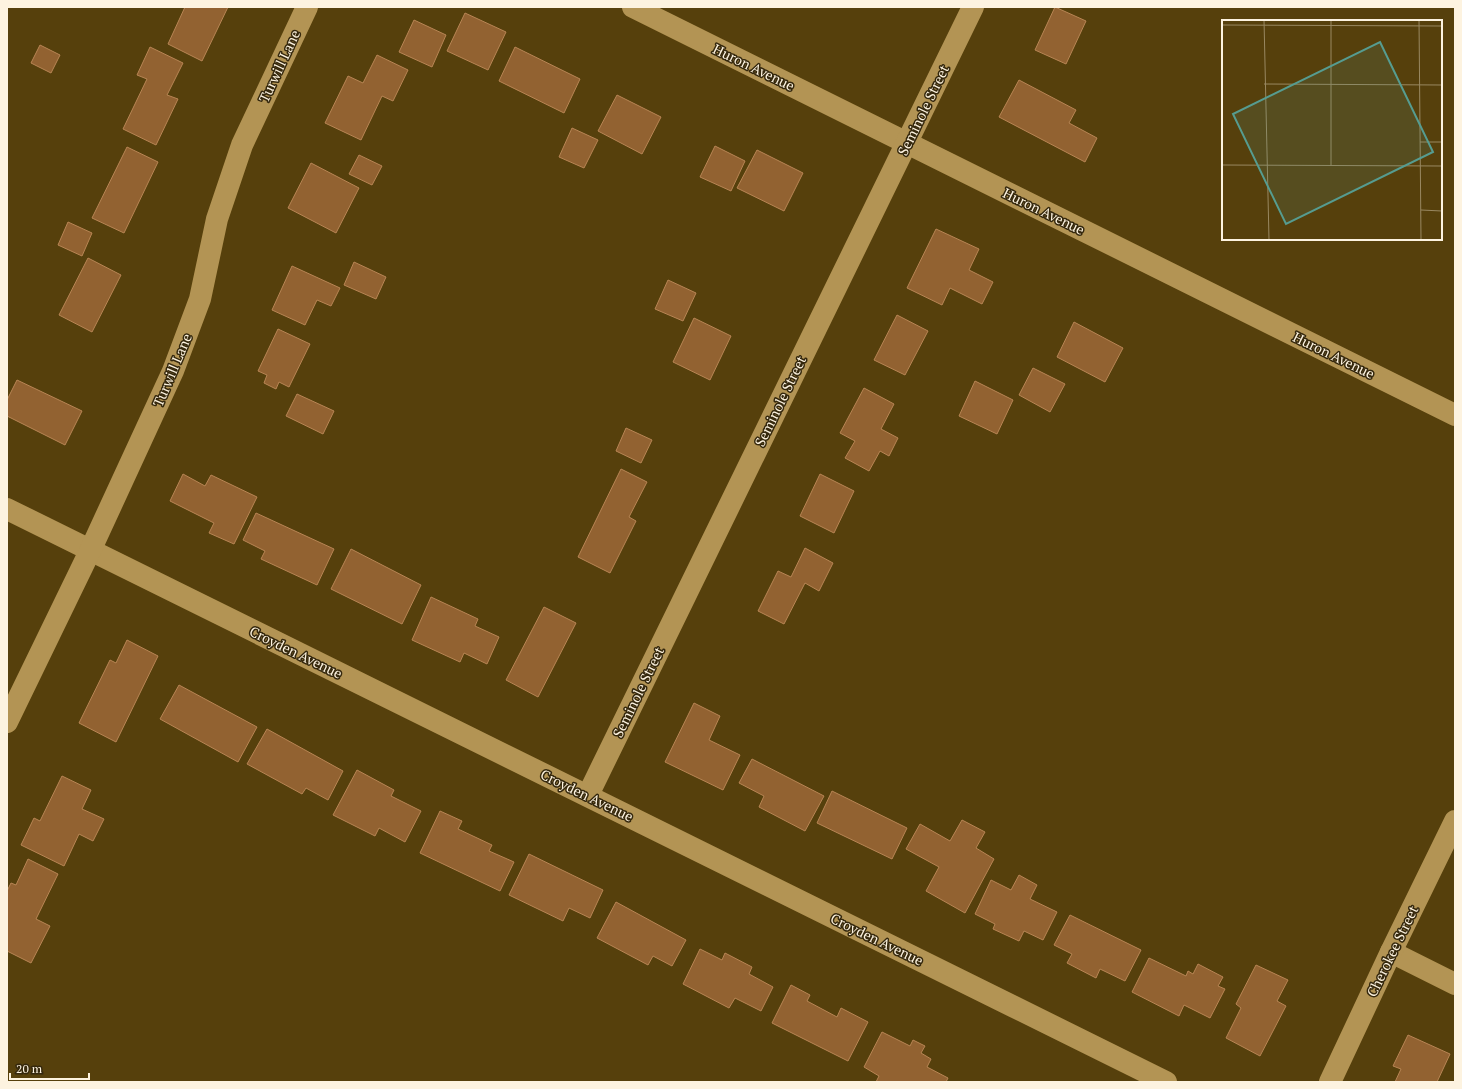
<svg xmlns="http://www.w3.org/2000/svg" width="1462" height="1089" font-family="'PT Serif',serif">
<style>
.building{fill:#926231;stroke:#b88554}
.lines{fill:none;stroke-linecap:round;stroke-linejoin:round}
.minor{stroke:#b39454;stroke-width:22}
.labels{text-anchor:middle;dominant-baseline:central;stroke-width:3;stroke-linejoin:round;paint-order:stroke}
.street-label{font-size:14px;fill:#fdf3e0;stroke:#35280d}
.inset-road{fill:none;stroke:#998861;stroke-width:1}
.view{fill:#569c90;fill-opacity:0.15;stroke:#569c90;stroke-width:2}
.inset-edge{fill:none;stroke:#fdf3e0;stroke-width:2}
</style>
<rect width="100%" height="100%" fill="#56400c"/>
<!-- building -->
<g class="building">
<path d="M 185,7 L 228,7 L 202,61 L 168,44 Z"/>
<path d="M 1055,7 L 1086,21 L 1066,64 L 1035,50 Z"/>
<path d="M 465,13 L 506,32 L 488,70 L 447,51 Z"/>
<path d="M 414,20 L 446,35 L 432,67 L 399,52 Z"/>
<path d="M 40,45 L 60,55 L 51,73 L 31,63 Z"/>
<path d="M 150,47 L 183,63 L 167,95 L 178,99 L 156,145 L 123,129 L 147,79 L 137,75 Z"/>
<path d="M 515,47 L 580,79 L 564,113 L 499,81 Z"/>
<path d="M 377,55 L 408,70 L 393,101 L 382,96 L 361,140 L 325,123 L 348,76 L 363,83 Z"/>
<path d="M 1019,80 L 1076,110 L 1069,123 L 1097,138 L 1085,162 L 999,117 Z"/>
<path d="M 617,95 L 661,117 L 642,154 L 598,131 Z"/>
<path d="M 572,128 L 598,140 L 584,168 L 559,157 Z"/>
<path d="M 715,146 L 745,161 L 731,191 L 700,177 Z"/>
<path d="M 127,147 L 158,162 L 124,233 L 92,218 Z"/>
<path d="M 757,150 L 803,173 L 784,211 L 737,188 Z"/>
<path d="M 359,155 L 382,166 L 372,185 L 349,174 Z"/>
<path d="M 311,163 L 359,188 L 336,233 L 288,208 Z"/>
<path d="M 68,222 L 92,233 L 82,256 L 58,245 Z"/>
<path d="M 936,229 L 979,249 L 969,270 L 993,282 L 982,304 L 950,288 L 942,305 L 907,288 Z"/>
<path d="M 88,258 L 121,275 L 92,332 L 59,315 Z"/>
<path d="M 354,262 L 386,277 L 376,299 L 344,285 Z"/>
<path d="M 292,266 L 340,288 L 331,306 L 317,300 L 305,325 L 272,310 Z"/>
<path d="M 668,280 L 696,293 L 683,321 L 655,309 Z"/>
<path d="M 897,315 L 928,331 L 905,375 L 874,360 Z"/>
<path d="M 694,318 L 731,336 L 710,380 L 673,362 Z"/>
<path d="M 1074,322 L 1123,348 L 1105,382 L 1057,357 Z"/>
<path d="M 278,329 L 310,344 L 289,387 L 279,382 L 276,389 L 264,383 L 267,375 L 258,371 Z"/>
<path d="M 1033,368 L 1065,384 L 1050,412 L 1019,395 Z"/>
<path d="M 17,380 L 82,411 L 65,445 L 7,416 L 7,400 Z"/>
<path d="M 975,381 L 1013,400 L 997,434 L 959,416 Z"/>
<path d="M 864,388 L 894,404 L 881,429 L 898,438 L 889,456 L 880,451 L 869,471 L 845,458 L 855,441 L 840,433 Z"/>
<path d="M 297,394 L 334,411 L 323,434 L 286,416 Z"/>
<path d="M 626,428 L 652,440 L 641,463 L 616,451 Z"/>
<path d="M 621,469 L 647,482 L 629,517 L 636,521 L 610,573 L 578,557 Z"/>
<path d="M 183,474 L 205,486 L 211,475 L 257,497 L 234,544 L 209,533 L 214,523 L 170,501 Z"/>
<path d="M 820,474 L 854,491 L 834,533 L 800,516 Z"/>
<path d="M 256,513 L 334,549 L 317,585 L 261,559 L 265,551 L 243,540 Z"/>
<path d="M 805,548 L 833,563 L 819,591 L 805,583 L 784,624 L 758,611 L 778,571 L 791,577 Z"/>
<path d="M 351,549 L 421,585 L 402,624 L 331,589 Z"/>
<path d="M 431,597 L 478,619 L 475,626 L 499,637 L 487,664 L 464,653 L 460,662 L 412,640 Z"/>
<path d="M 544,607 L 576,623 L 538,697 L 506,680 Z"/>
<path d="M 127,640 L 158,656 L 116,742 L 79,723 L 110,660 L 116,663 Z"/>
<path d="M 179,685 L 257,727 L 238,762 L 160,719 Z"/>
<path d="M 694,703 L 720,716 L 709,740 L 740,755 L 723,790 L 665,762 Z"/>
<path d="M 267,729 L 343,771 L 328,800 L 306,788 L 302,794 L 247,764 Z"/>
<path d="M 752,759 L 824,796 L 805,831 L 759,807 L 764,796 L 739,783 Z"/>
<path d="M 357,770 L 394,790 L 391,796 L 421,811 L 405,842 L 379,828 L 375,836 L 333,815 Z"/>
<path d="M 62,776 L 91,790 L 82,809 L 104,819 L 93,841 L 79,834 L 64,866 L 21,845 L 34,818 L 40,821 Z"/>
<path d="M 832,791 L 907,828 L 892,859 L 817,823 Z"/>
<path d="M 440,811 L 462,821 L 458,829 L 492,845 L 489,851 L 514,862 L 500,891 L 420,853 Z"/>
<path d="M 962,820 L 985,832 L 976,848 L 994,859 L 965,913 L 926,891 L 939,867 L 906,849 L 920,824 L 950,841 Z"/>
<path d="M 529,854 L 603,890 L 590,918 L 569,908 L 563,921 L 509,895 Z"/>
<path d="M 28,859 L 58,874 L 36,919 L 50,926 L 31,963 L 7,951 L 7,891 L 11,883 L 16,885 Z"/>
<path d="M 1019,875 L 1037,885 L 1030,899 L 1057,912 L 1043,940 L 1024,931 L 1019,941 L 993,929 L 995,924 L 975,914 L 991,880 L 1011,890 Z"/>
<path d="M 616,902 L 686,940 L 672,966 L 653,956 L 648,965 L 597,938 Z"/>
<path d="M 1070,915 L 1141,950 L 1125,981 L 1100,969 L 1096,978 L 1067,963 L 1072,954 L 1054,945 Z"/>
<path d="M 700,949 L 722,960 L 725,953 L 752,967 L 749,974 L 773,987 L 761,1011 L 735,998 L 729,1008 L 683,984 Z"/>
<path d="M 1149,958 L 1186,976 L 1188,971 L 1193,974 L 1198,964 L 1223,977 L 1218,986 L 1225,989 L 1210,1018 L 1184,1005 L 1179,1016 L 1132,992 Z"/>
<path d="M 1256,965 L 1288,980 L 1277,1001 L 1286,1006 L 1260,1056 L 1226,1038 L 1241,1008 L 1236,1004 Z"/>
<path d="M 791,985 L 810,995 L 807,1001 L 837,1017 L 841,1008 L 868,1022 L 848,1061 L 772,1023 Z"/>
<path d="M 882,1032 L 910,1046 L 913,1040 L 925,1046 L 921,1053 L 931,1059 L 927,1067 L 948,1078 L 946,1082 L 876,1082 L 879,1076 L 864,1067 Z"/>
<path d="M 1408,1035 L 1450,1054 L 1437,1082 L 1395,1082 L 1401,1069 L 1393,1066 Z"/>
</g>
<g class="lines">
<!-- minor -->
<g class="minor">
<path d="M 633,7 L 1455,415"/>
<path d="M 7,509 L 1166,1082"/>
<path d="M 7,722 L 90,551 L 173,371 L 200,299 L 217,219 L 242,145 L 307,7"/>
<path d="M 588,795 L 973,7"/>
<path d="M 1391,952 L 1455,984"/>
<path d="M 1330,1082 L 1391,952 L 1455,821"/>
</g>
</g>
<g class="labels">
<!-- street labels -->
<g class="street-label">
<text transform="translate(279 66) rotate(-65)">Turwill Lane</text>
<text transform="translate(754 67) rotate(26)">Huron Avenue</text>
<text transform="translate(923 110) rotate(-64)">Seminole Street</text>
<text transform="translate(1044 211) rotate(26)">Huron Avenue</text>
<text transform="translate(1334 355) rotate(26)">Huron Avenue</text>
<text transform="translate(172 370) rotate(-67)">Turwill Lane</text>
<text transform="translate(780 401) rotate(-64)">Seminole Street</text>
<text transform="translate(296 652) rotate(26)">Croyden Avenue</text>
<text transform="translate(638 692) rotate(-64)">Seminole Street</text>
<text transform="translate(587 795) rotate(26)">Croyden Avenue</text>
<text transform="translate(877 939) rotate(26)">Croyden Avenue</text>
<text transform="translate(1392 951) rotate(-64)">Cherokee Street</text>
</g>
</g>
<!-- overview -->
<g transform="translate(1222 20)">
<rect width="220" height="220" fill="#56400c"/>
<path class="inset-road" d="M 42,0 L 47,220M 197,0 L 199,220M 0,5 L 220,6M 42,64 L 220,65M 198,122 L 220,122M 0,145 L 220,146M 109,145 L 109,0M 199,190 L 220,191"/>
<path class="view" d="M 158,22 L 211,132 L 64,204 L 11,94 Z"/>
<rect width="220" height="220" class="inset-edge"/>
</g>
<!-- border -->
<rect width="1462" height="1089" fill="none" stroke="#fdf3e0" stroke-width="16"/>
<!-- scale -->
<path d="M10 1073v6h79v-6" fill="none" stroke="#fdf3e0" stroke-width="2"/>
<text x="16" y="1073" font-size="12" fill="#fdf3e0" stroke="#35280d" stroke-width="3" paint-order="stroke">20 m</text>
</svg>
